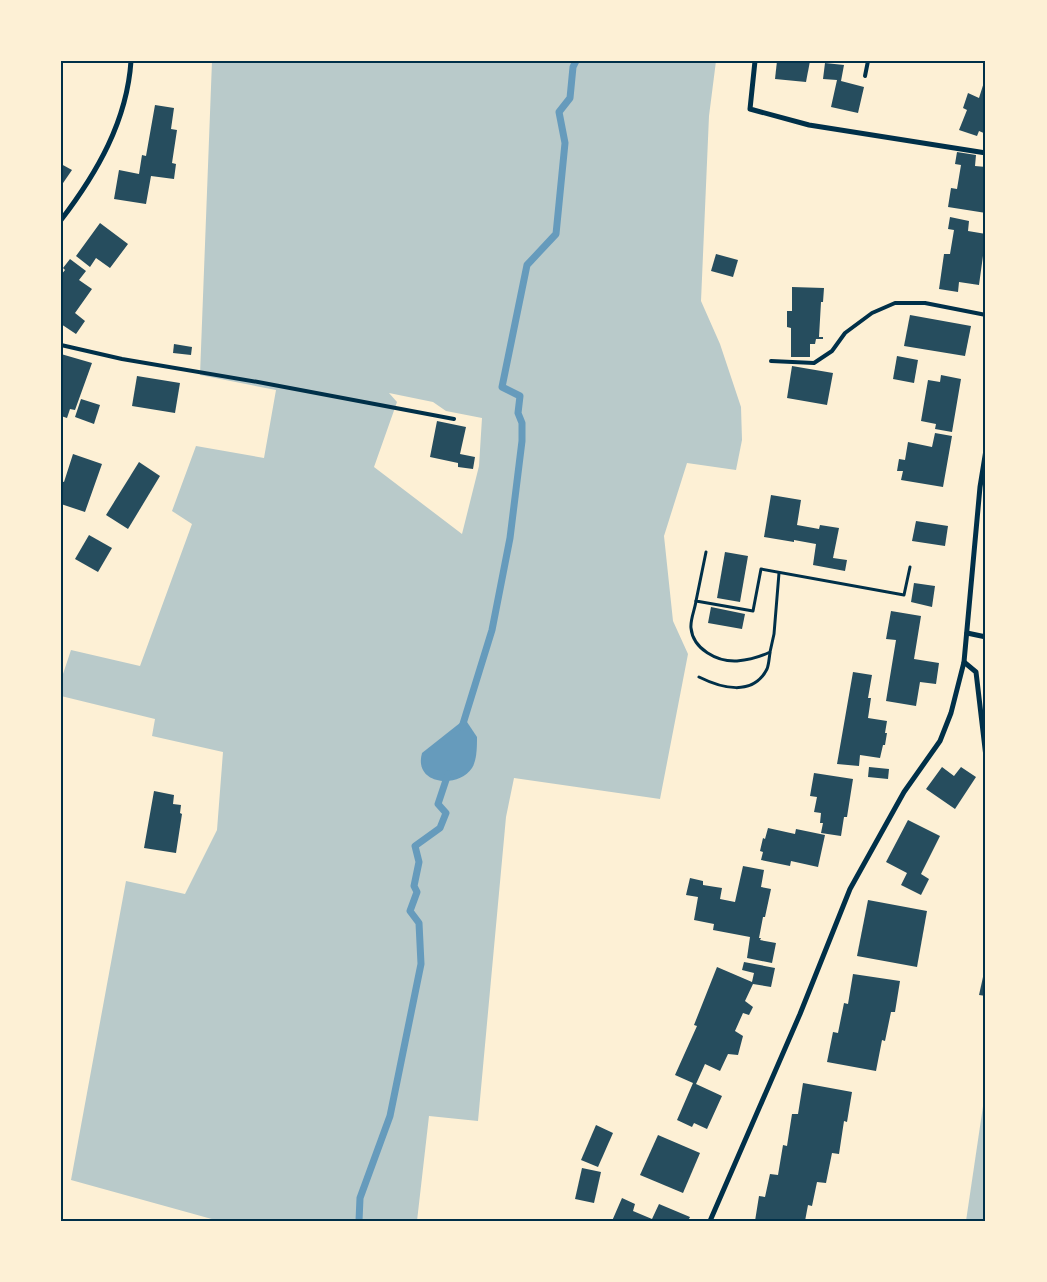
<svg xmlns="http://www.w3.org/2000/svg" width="1047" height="1282" font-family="'Fira Sans Condensed',sans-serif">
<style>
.green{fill:#b9caca;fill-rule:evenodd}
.water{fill:#669bbc}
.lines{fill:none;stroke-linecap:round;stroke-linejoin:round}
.stream{stroke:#669bbc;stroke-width:7}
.building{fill:#264d5e}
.path{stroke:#003049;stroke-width:3}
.service{stroke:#003049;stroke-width:4}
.minor{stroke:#003049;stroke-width:5}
.neatline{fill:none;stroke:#003049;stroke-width:2}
</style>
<rect width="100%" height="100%" fill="#fdf0d5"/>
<!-- green -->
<g class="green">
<path d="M 212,61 L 716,61 L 709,116 L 701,301 L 720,344 L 741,407 L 742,440 L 736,470 L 687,463 L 664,536 L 673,621 L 688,654 L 660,799 L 514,778 L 506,817 L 478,1121 L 429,1116 L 417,1221 L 219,1221 L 71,1180 L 126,881 L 185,894 L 217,830 L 223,752 L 152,736 L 155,719 L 61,696 L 61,680 L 71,650 L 140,666 L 192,524 L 172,511 L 196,446 L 264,458 L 276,390 L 200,375 ZM 389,393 L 433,402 L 446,411 L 482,418 L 479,466 L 462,534 L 374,467 L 397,402 Z"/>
<path d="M 986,1086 L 986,1221 L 966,1221 Z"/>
</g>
<!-- water -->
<path class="water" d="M 465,719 L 477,737 C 477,746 477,760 472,768 C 458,789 413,785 422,753 Z"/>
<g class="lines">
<!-- stream -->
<g class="stream">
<path d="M 462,727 L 492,630 L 510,538 L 522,441 L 522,423 L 518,413 L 520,396 L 502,387 L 527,265 L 556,234 L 565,143 L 559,112 L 570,98 L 573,67 L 576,61"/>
<path d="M 359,1221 L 360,1198 L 390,1116 L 421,964 L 419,923 L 410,911 L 417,892 L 414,886 L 419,862 L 415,846 L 440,828 L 446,813 L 438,804 L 448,774"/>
</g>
</g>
<!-- building -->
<g class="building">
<path d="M 777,61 L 810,61 L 806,82 L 775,79 Z"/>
<path d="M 825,63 L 844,65 L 841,81 L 864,87 L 858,113 L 831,107 L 837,80 L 823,79 Z"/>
<path d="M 985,79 L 986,134 L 979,131 L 977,136 L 959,130 L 967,110 L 963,108 L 968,93 L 979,98 Z"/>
<path d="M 155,105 L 174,108 L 171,129 L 177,130 L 172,163 L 176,164 L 174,179 L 151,176 L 146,204 L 114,199 L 119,170 L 139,174 L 142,155 L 146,156 Z"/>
<path d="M 957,152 L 976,155 L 975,166 L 986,167 L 986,213 L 948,207 L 951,188 L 957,189 L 961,165 L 955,164 Z"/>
<path d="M 61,164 L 72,170 L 61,186 Z"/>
<path d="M 950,217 L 969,221 L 968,231 L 986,234 L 979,285 L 959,282 L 958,292 L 939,289 L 944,254 L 950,254 L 954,230 L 948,229 Z"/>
<path d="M 100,223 L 128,244 L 110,268 L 96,258 L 90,267 L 76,256 Z"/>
<path d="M 716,254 L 738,260 L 733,277 L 711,271 Z"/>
<path d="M 70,259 L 86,271 L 79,280 L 92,289 L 75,313 L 85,321 L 76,334 L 61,324 L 61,275 L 65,270 L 63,268 Z"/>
<path d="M 792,287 L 824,288 L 823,302 L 821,302 L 819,337 L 823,337 L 823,339 L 816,339 L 815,344 L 810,344 L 810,357 L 791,357 L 791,328 L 787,327 L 787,311 L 792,311 Z"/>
<path d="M 910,315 L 971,326 L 965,356 L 904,346 Z"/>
<path d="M 174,344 L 192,347 L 191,355 L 173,353 Z"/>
<path d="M 61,354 L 92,363 L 75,410 L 70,409 L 67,418 L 61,416 Z"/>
<path d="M 897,356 L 918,360 L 914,383 L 893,379 Z"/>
<path d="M 792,366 L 833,373 L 827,405 L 787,398 Z"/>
<path d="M 941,375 L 961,379 L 952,432 L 935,429 L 936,424 L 921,421 L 928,380 L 940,382 Z"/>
<path d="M 137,376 L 180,383 L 175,413 L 132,406 Z"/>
<path d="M 81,399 L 100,405 L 94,424 L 75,417 Z"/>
<path d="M 437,421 L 466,427 L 460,454 L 475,457 L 473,469 L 458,467 L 458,463 L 430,457 Z"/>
<path d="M 935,433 L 952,436 L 943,487 L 901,480 L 903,471 L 897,471 L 899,459 L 905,460 L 908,442 L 932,447 Z"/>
<path d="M 73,454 L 102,464 L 85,512 L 61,504 L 61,481 L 64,482 Z"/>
<path d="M 139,462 L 160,476 L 128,529 L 106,515 Z"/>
<path d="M 771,495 L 801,500 L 797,525 L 819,529 L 820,525 L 839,528 L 833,558 L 847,560 L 845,571 L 813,565 L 816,544 L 794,540 L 794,542 L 764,537 Z"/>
<path d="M 916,521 L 948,526 L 945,546 L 912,541 Z"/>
<path d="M 89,535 L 112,548 L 98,572 L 75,559 Z"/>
<path d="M 725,552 L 748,556 L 740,602 L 717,598 Z"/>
<path d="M 914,583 L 935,586 L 932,607 L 911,602 Z"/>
<path d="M 711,607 L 745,614 L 742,629 L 708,623 Z"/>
<path d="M 891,611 L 921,616 L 914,659 L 939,663 L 936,684 L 920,682 L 916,706 L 886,701 L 896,640 L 886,639 Z"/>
<path d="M 853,672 L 872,675 L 868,698 L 871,698 L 868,718 L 887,721 L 885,733 L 887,733 L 885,745 L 883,745 L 880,758 L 860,755 L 859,766 L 837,764 Z"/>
<path d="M 869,767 L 889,769 L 888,779 L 868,777 Z"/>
<path d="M 942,767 L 954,776 L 961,767 L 976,777 L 955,809 L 926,789 Z"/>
<path d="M 814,773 L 853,779 L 847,817 L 844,817 L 841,836 L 821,833 L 823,823 L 820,823 L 821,813 L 814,812 L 817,797 L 810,796 Z"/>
<path d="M 154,791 L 174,795 L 173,804 L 181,805 L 180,813 L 182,814 L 176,853 L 144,848 Z"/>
<path d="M 908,820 L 940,836 L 921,874 L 929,879 L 921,895 L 901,885 L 907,873 L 886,862 Z"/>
<path d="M 768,828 L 795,834 L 796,829 L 825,835 L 818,867 L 791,861 L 790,866 L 761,860 L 763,852 L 760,851 L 763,838 L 765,839 Z"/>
<path d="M 743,866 L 764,870 L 761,887 L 771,889 L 765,917 L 763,917 L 759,938 L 761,938 L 760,940 L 776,943 L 772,963 L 747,958 L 750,937 L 713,930 L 714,924 L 694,920 L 698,897 L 686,895 L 690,878 L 703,881 L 703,885 L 722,888 L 720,899 L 735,902 Z"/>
<path d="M 868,900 L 927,911 L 917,967 L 857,956 Z"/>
<path d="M 744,962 L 775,968 L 771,987 L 753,984 L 745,1001 L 753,1007 L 749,1015 L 743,1013 L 735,1031 L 743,1036 L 738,1055 L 728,1054 L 720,1071 L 705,1064 L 696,1084 L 722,1096 L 707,1129 L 694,1123 L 692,1127 L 677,1120 L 693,1083 L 675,1075 L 697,1026 L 694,1025 L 717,967 L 752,982 L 754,973 L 742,970 Z"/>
<path d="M 985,968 L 986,968 L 986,996 L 979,995 Z"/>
<path d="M 853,974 L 900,981 L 895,1012 L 891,1012 L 885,1041 L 882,1040 L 876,1071 L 827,1062 L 833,1032 L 838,1033 L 844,1003 L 848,1004 Z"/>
<path d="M 803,1083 L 852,1092 L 847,1122 L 844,1121 L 839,1154 L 832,1153 L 826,1183 L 817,1182 L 812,1206 L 808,1205 L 805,1221 L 755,1221 L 759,1196 L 765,1197 L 770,1174 L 778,1175 L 783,1145 L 787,1146 L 792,1114 L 798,1114 Z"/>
<path d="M 596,1125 L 613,1133 L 598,1167 L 581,1160 Z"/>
<path d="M 658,1135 L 700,1153 L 683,1193 L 640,1175 Z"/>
<path d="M 582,1168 L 601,1172 L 594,1203 L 575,1199 Z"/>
<path d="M 622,1198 L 635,1204 L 633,1211 L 652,1219 L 659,1204 L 690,1217 L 688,1221 L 612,1221 Z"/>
</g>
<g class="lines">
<!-- path -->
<g class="path">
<path d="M 706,552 L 696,601 L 753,611 L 761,569 L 904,595 L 910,567"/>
<path d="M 696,601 C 695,609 690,620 691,628 C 693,649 717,662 737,661 C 748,660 760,657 770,652 L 774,634 L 779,573"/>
<path d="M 699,677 C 721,688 753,697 767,669 C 769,664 769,658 770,653"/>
</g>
<!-- service -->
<g class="service">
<path d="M 865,76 L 868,61"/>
<path d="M 61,345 L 122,359 L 258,382 L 454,419"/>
<path d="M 771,361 L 814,363 L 832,351 L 845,333 L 872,313 L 895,303 L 925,303 L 986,315"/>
</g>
<!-- minor -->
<g class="minor">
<path d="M 755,61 L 750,109 L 809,125 L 986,153"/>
<path d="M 61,220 C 97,173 127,121 131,61"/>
<path d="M 967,633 L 986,637"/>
<path d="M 964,662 L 976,672 L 986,757"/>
<path d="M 710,1221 L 800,1014 L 850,889 L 904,792 L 940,741 L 951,713 L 964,662 L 980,487 L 986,450"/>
</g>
</g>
<!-- border -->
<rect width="1047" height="1282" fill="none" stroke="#fdf0d5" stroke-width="125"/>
<rect x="62" y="62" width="922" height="1158" class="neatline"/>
</svg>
